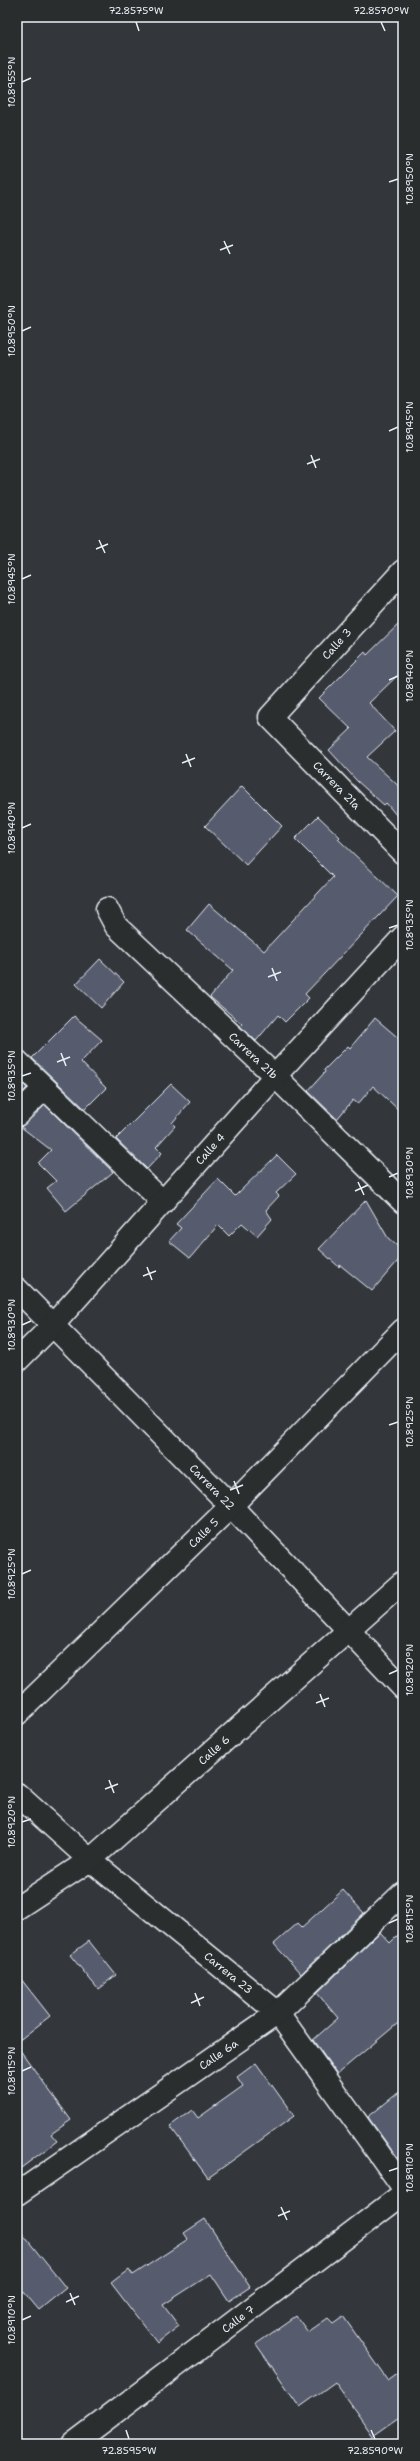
<svg xmlns="http://www.w3.org/2000/svg" width="420" height="2461" font-family="'Shantell Sans',sans-serif">
<style>
.building{fill:#575b6d;stroke:#e8f1f8}
.lines{fill:none;stroke-linecap:round;stroke-linejoin:round}
.minor-casing{stroke:#e8f1f8;stroke-width:25}
.minor{stroke:#2a2d2e;stroke-width:22}
.ticks{fill:none;stroke:#e8f1f8;stroke-width:1.5}
.labels{text-anchor:middle;dominant-baseline:central;stroke-width:4;stroke-linejoin:round;paint-order:stroke}
.street-label{font-size:11px;fill:#e8f1f8;stroke:#2a2d2e}
.neatline{fill:none;stroke:#e8f1f8;stroke-width:1.5}
.ticks-label{font-size:10px;text-anchor:middle;fill:#e8f1f8}
</style>
<rect width="100%" height="100%" fill="#33363b"/>
<filter id="ink" filterUnits="userSpaceOnUse"><feTurbulence type="fractalNoise" baseFrequency=".025" numOctaves="2"/><feDisplacementMap in="SourceGraphic" scale="8" xChannelSelector="R" yChannelSelector="G"/><feConvolveMatrix kernelMatrix="1 2 1 2 8 2 1 2 1" color-interpolation-filters="sRGB"/></filter>
<g filter="url(#ink)">
<!-- building -->
<g class="building">
<path d="M 403,620 L 403,670 L 369,703 L 395,731 L 367,757 L 403,790 L 403,823 L 386,803 L 384,805 L 357,781 L 329,750 L 351,729 L 319,698 L 365,652 L 367,655 Z"/>
<path d="M 242,786 L 282,826 L 246,865 L 205,826 Z"/>
<path d="M 318,816 L 340,837 L 338,839 L 398,896 L 305,994 L 309,998 L 285,1022 L 278,1015 L 256,1041 L 240,1026 L 242,1024 L 210,997 L 233,970 L 187,930 L 209,904 L 264,951 L 333,877 L 295,839 Z"/>
<path d="M 100,959 L 124,982 L 101,1008 L 76,984 Z"/>
<path d="M 74,1016 L 102,1040 L 81,1062 L 106,1088 L 85,1109 L 32,1058 Z"/>
<path d="M 375,1018 L 403,1042 L 403,1114 L 373,1086 L 358,1104 L 353,1100 L 337,1119 L 308,1091 L 325,1072 L 324,1070 L 348,1046 L 350,1048 Z"/>
<path d="M 17,1078 L 27,1088 L 17,1098 Z"/>
<path d="M 171,1084 L 190,1102 L 172,1123 L 175,1126 L 156,1147 L 162,1153 L 147,1169 L 116,1139 Z"/>
<path d="M 45,1105 L 113,1172 L 66,1211 L 47,1188 L 56,1181 L 38,1163 L 51,1150 L 21,1127 Z"/>
<path d="M 277,1155 L 296,1174 L 276,1193 L 279,1196 L 266,1210 L 272,1219 L 257,1236 L 242,1223 L 229,1236 L 218,1225 L 190,1258 L 169,1241 L 181,1228 L 176,1224 L 218,1179 L 235,1196 Z"/>
<path d="M 366,1200 L 388,1238 L 403,1251 L 403,1255 L 372,1291 L 340,1265 L 339,1267 L 319,1249 Z"/>
<path d="M 343,1890 L 364,1913 L 301,1974 L 274,1944 L 298,1923 L 302,1927 Z"/>
<path d="M 403,1930 L 403,2019 L 337,2074 L 313,2040 L 338,2018 L 317,1993 L 380,1932 L 390,1943 Z"/>
<path d="M 89,1941 L 116,1975 L 98,1989 L 70,1955 Z"/>
<path d="M 17,1974 L 50,2016 L 17,2042 Z"/>
<path d="M 17,2046 L 71,2120 L 51,2134 L 57,2141 L 17,2171 Z"/>
<path d="M 256,2063 L 294,2116 L 208,2178 L 170,2126 L 192,2110 L 198,2118 L 243,2086 L 237,2077 Z"/>
<path d="M 403,2089 L 403,2166 L 368,2117 Z"/>
<path d="M 205,2219 L 250,2287 L 229,2301 L 211,2274 L 163,2305 L 179,2326 L 157,2343 L 111,2283 L 129,2269 L 133,2275 L 188,2239 L 184,2233 Z"/>
<path d="M 17,2227 L 66,2288 L 39,2310 L 17,2284 Z"/>
<path d="M 296,2316 L 308,2332 L 328,2318 L 333,2323 L 343,2316 L 388,2380 L 403,2369 L 403,2415 L 373,2436 L 335,2382 L 300,2407 L 256,2344 Z"/>
</g>
<g class="lines">
<!-- minor casing -->
<g class="minor-casing">
<g id="minor">
<path id="s1" d="M 403,571 L 270,717 L 403,853"/>
<path id="s2" d="M 107,909 L 116,926 L 275,1076 L 403,1202"/>
<path d="M 17,1061 L 163,1202"/>
<path d="M 17,1115 L 44,1089"/>
<path id="s3" d="M 17,1289 L 231,1506 L 403,1688"/>
<path id="s4" d="M 17,1361 L 52,1326 L 275,1076 L 403,937"/>
<path id="s5" d="M 17,1714 L 231,1506 L 403,1330"/>
<path id="s6" d="M 17,1794 L 90,1860 L 278,2013 L 403,2187"/>
<path id="s7" d="M 17,1908 L 90,1860 L 403,1582"/>
<path id="s8" d="M 17,2194 L 278,2013 L 403,1893"/>
<path id="s9" d="M 73,2444 L 403,2194"/>
</g>
</g>
<!-- minor -->
<use href="#minor" class="minor"/>
</g>
</g>
<!-- ticks -->
<path class="ticks" d="M 136,22 L 139,31M 381,22 L 385,31M 22,82 L 31,78M 389,182 L 398,179M 224,241 L 230,254M 220,250 L 233,245M 22,331 L 31,327M 389,431 L 398,427M 311,455 L 316,468M 307,464 L 320,459M 99,540 L 105,553M 96,549 L 108,544M 22,579 L 31,575M 389,680 L 398,676M 186,754 L 191,767M 182,763 L 195,758M 22,828 L 31,824M 389,928 L 398,925M 272,968 L 277,981M 268,977 L 281,972M 61,1053 L 66,1066M 57,1062 L 70,1057M 22,1076 L 31,1073M 389,1177 L 398,1173M 358,1182 L 364,1195M 355,1191 L 368,1185M 147,1267 L 152,1280M 143,1276 L 156,1271M 22,1325 L 31,1321M 389,1425 L 398,1422M 234,1481 L 239,1494M 230,1490 L 243,1485M 22,1574 L 31,1570M 389,1674 L 398,1670M 320,1694 L 325,1707M 316,1703 L 329,1698M 109,1780 L 114,1793M 105,1789 L 118,1784M 22,1822 L 31,1819M 389,1923 L 398,1919M 195,1993 L 200,2006M 191,2003 L 204,1997M 22,2071 L 31,2067M 389,2171 L 398,2168M 281,2207 L 287,2220M 278,2216 L 290,2211M 70,2293 L 75,2305M 66,2302 L 79,2296M 22,2320 L 31,2316M 126,2430 L 129,2439M 371,2430 L 375,2439"/>
<g class="labels">
<!-- street labels -->
<g class="street-label">
<text transform="translate(337 644) rotate(-48)">Calle 3</text>
<text stroke="none"><textPath href="#s1" startOffset="293">Carrera 21a</textPath></text>
<text stroke="none"><textPath href="#s2" startOffset="208">Carrera 21b</textPath></text>
<text stroke="none"><textPath href="#s4" startOffset="287">Calle 4</textPath></text>
<text stroke="none"><textPath href="#s3" startOffset="278">Carrera 22</textPath></text>
<text stroke="none"><textPath href="#s5" startOffset="260">Calle 5</textPath></text>
<text stroke="none"><textPath href="#s7" startOffset="253">Calle 6</textPath></text>
<text stroke="none"><textPath href="#s6" startOffset="277">Carrera 23</textPath></text>
<text stroke="none"><textPath href="#s8" startOffset="245">Calle 6a</textPath></text>
<text stroke="none"><textPath href="#s9" startOffset="207">Calle 7</textPath></text>
</g>
</g>
<!-- margin -->
<rect width="420" height="2461" fill="none" stroke="#2a2d2e" stroke-width="44"/>
<rect x="22" y="22" width="376" height="2417" class="neatline"/>
<g class="ticks-label">
<text x="136" y="14">72.8575°W</text>
<text x="381" y="14">72.8570°W</text>
<text transform="translate(11 82) rotate(-90)" y="4">10.8955°N</text>
<text transform="translate(409 179) rotate(-90)" y="4">10.8950°N</text>
<text transform="translate(11 331) rotate(-90)" y="4">10.8950°N</text>
<text transform="translate(409 427) rotate(-90)" y="4">10.8945°N</text>
<text transform="translate(11 579) rotate(-90)" y="4">10.8945°N</text>
<text transform="translate(409 676) rotate(-90)" y="4">10.8940°N</text>
<text transform="translate(11 828) rotate(-90)" y="4">10.8940°N</text>
<text transform="translate(409 925) rotate(-90)" y="4">10.8935°N</text>
<text transform="translate(11 1076) rotate(-90)" y="4">10.8935°N</text>
<text transform="translate(409 1173) rotate(-90)" y="4">10.8930°N</text>
<text transform="translate(11 1325) rotate(-90)" y="4">10.8930°N</text>
<text transform="translate(409 1422) rotate(-90)" y="4">10.8925°N</text>
<text transform="translate(11 1574) rotate(-90)" y="4">10.8925°N</text>
<text transform="translate(409 1670) rotate(-90)" y="4">10.8920°N</text>
<text transform="translate(11 1822) rotate(-90)" y="4">10.8920°N</text>
<text transform="translate(409 1919) rotate(-90)" y="4">10.8915°N</text>
<text transform="translate(11 2071) rotate(-90)" y="4">10.8915°N</text>
<text transform="translate(409 2168) rotate(-90)" y="4">10.8910°N</text>
<text transform="translate(11 2320) rotate(-90)" y="4">10.8910°N</text>
<text x="129" y="2454">72.8595°W</text>
<text x="375" y="2454">72.8590°W</text>
</g>
</svg>
